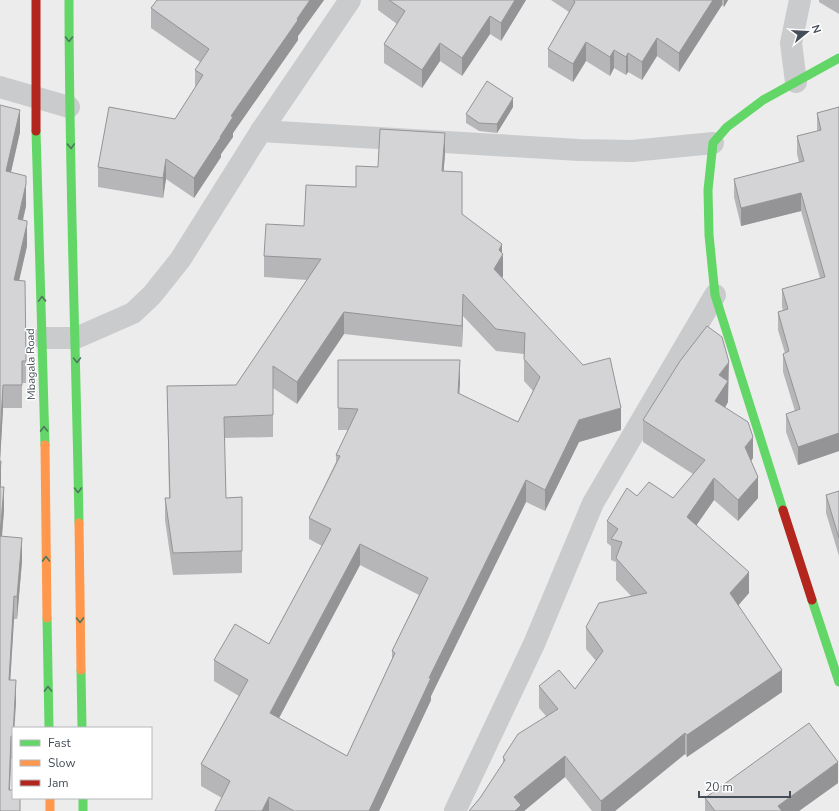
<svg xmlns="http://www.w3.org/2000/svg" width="839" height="811" font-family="'Nunito Sans',sans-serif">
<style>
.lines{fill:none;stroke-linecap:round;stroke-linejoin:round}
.street{stroke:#c9cbcd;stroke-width:22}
.fast{stroke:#63d668;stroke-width:9}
.slow{stroke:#ff974d;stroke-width:9}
.jam{stroke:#b3261e;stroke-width:9}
.wall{fill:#b6b6b8;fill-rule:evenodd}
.shaded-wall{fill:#949496}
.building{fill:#d4d4d6;stroke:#949496;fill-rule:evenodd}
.oneway{stroke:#4e775d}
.labels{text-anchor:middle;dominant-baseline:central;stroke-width:3;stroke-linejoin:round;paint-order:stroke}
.street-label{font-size:11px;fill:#454e58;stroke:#fff}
</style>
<rect width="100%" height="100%" fill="#edecec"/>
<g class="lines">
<!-- street -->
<g class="street">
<path d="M 796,82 L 791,43 L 800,0"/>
<path d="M 0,87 L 69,107"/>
<path d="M 261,131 L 579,150 L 632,151 L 713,143"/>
<path d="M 43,338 L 76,338 L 133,313 L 152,295 L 180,260 L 261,131 L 350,0"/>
<path d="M 455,811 L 534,644 L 593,503 L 715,295"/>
</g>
<!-- fast -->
<g class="fast">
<path d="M 69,0 C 69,174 76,349 79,523"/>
<path d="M 36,131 L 45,445"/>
<path d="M 783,510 L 715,295 L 709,235 L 708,190 L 713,143 L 727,127 L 763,100 L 839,58"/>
<path d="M 812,600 L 839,682"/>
<path d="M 47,618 L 49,728"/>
<path d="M 81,670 L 82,728"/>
<path d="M 83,798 L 83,811"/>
</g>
<!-- slow -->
<g class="slow">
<path d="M 45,445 L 47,618"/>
<path d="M 79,523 L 81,670"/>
<path d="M 50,798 L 50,811"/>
</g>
<!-- jam -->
<g class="jam">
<path d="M 36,131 L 36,0"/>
<path d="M 783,510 L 812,600"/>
</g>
</g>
<!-- wall -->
<g class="wall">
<path d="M 157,0 L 324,0 L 298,36 L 298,40 L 233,133 L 233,137 L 221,154 L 221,157 L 194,198 L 166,179 L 163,198 L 98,187 L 98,167 L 175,119 L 195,88 L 195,70 L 200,62 L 151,28 L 151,8 Z"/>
<path d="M 378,0 L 526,0 L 501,41 L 490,34 L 462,76 L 440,61 L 422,88 L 384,63 L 384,44 L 397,24 L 378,10 Z"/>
<path d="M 551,0 L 728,0 L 724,7 L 722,5 L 679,72 L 657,56 L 642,80 L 628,72 L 626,75 L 614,68 L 610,76 L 586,61 L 573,82 L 548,67 L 548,49 L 569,12 Z"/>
<path d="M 819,0 L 839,0 L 839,14 L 819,2 Z"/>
<path d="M 0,105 L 20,132 L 11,172 L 26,206 L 23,220 L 27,246 L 19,280 L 26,361 L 26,383 L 22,383 L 22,408 L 3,408 L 0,461 L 1,487 L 4,510 L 2,537 L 22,561 L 17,619 L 14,619 L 10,680 L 16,702 L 13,759 L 11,759 L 10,790 L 0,811 Z"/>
<path d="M 513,107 L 497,133 L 479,131 L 466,123 L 466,114 Z"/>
<path d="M 839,107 L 839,451 L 798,465 L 786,432 L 786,414 L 795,411 L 783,372 L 783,354 L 785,353 L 778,330 L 778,312 L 783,310 L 782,307 L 782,289 L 820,278 L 801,211 L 741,226 L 734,197 L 734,179 L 799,162 L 797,154 L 797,136 L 817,131 L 817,113 Z"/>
<path d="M 445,154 L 443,171 L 462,214 L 502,253 L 503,276 L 502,278 L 621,430 L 579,442 L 545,511 L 526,502 L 431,696 L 431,700 L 379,811 L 215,811 L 222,798 L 201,786 L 201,764 L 239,696 L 214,681 L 214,660 L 269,644 L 322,546 L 309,539 L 309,518 L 336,462 L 336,455 L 348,430 L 338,430 L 338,360 L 460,382 L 459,394 L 518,422 L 533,391 L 524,381 L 524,354 L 496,351 L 463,316 L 462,347 L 344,334 L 297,404 L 273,388 L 273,437 L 224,438 L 226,498 L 242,497 L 242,573 L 173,575 L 165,520 L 165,498 L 169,498 L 167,386 L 236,385 L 307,280 L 264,277 L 264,256 L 356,187 L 378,167 ZM 360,565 L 419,595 L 392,651 L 392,659 L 347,756 L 279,718 Z"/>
<path d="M 729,383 L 728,384 L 728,402 L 725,408 L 753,458 L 751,461 L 758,498 L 738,521 L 714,500 L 696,525 L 749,593 L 738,605 L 782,692 L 687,757 L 685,754 L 615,811 L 592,811 L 565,777 L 524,811 L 469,811 L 480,798 L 503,764 L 503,757 L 546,716 L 539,708 L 539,686 L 575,689 L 596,661 L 586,649 L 586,627 L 631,596 L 616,580 L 616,562 L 611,560 L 611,546 L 607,543 L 607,521 L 637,496 L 673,498 L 693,474 L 643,442 L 643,420 Z"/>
<path d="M 839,491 L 839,556 L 826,513 L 826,495 Z"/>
<path d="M 838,783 L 799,811 L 705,811 L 705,798 Z"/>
</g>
<!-- shaded-wall -->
<g class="shaded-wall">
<path d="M 310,0 L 324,0 L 298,36 L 298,40 L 233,133 L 233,137 L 221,154 L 221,157 L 194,198 L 194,178 L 220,137 L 231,116 L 297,19 Z"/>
<path d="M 515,0 L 526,0 L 501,41 L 501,23 Z"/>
<path d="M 713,0 L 722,0 L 722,5 L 679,72 L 679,53 Z"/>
<path d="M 724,0 L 728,0 L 724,7 Z"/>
<path d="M 490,16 L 490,34 L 462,76 L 462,58 Z"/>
<path d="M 657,38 L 657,56 L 642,80 L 642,62 Z"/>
<path d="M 586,42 L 586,61 L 573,82 L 573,64 Z"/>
<path d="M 440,43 L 440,61 L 422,88 L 422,70 Z"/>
<path d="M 614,50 L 614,68 L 610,76 L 610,57 Z"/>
<path d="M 628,53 L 628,72 L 626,75 L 626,57 Z"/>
<path d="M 513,98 L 513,107 L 497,133 L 497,124 Z"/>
<path d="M 20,110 L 20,132 L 6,194 L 6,171 Z"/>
<path d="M 445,133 L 445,154 L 442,193 L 442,171 Z"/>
<path d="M 166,159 L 166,179 L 163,198 L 163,178 Z"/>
<path d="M 26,184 L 26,206 L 18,241 L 18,219 Z"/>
<path d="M 801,193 L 801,211 L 741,226 L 741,208 Z"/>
<path d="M 27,224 L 27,246 L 14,303 L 14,280 Z"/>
<path d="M 502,244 L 502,257 L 503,254 L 503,276 L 494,291 L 494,269 L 499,250 Z"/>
<path d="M 463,294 L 463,316 L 462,347 L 462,326 Z"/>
<path d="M 344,312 L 344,334 L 297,404 L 297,382 Z"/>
<path d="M 460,360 L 460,382 L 458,415 L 458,393 Z"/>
<path d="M 729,362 L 728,402 L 715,423 L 715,401 L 719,375 Z"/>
<path d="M 3,385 L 3,408 L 0,463 L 0,440 Z"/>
<path d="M 621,408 L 621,430 L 579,442 L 545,511 L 545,490 L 579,420 Z"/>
<path d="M 839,433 L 839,451 L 798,465 L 798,447 Z"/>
<path d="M 753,437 L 753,458 L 745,469 L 745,447 Z"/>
<path d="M 1,461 L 1,483 L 0,498 L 0,475 Z"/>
<path d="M 758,477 L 758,498 L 738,521 L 738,500 Z"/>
<path d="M 714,478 L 714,500 L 687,539 L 687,517 Z"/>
<path d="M 526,480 L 526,502 L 431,696 L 431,700 L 379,811 L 369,811 L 429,678 Z"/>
<path d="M 4,487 L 4,510 L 0,557 L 0,534 Z"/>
<path d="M 22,538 L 22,561 L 17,619 L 17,597 Z"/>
<path d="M 360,544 L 360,565 L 270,735 L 270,713 Z"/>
<path d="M 749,572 L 749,593 L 730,615 L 730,593 Z"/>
<path d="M 14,596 L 14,619 L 9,702 L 9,680 Z"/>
<path d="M 782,670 L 782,692 L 687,757 L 687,735 Z"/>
<path d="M 16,680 L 16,702 L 14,728 L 13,728 Z"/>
<path d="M 685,733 L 685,754 L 615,811 L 601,811 L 601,801 Z"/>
<path d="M 11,736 L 11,759 L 9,811 L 9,790 Z"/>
<path d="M 565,756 L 565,777 L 524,811 L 514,811 L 514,797 Z"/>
<path d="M 838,762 L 838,783 L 799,811 L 778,811 L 778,806 Z"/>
<path d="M 269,797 L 269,811 L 262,811 Z"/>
</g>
<!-- building -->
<g class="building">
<path d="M 157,0 L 310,0 L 297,19 L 298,20 L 231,116 L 233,117 L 220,137 L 221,137 L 194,178 L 166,159 L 163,178 L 98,167 L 109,107 L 175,119 L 203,75 L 195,70 L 209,49 L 151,8 Z"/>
<path d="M 389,0 L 515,0 L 501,23 L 490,16 L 462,58 L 440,43 L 422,70 L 384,44 L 405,11 Z"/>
<path d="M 574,0 L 713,0 L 679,53 L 657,38 L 642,62 L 628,53 L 626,57 L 614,50 L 610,57 L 586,42 L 573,64 L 548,49 L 575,2 L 574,1 Z"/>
<path d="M 487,81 L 513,98 L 497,124 L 479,123 L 466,114 Z"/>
<path d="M 0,105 L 20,110 L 6,171 L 26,176 L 26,184 L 18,219 L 27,221 L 27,224 L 14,280 L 25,281 L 26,361 L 22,361 L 22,385 L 3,385 L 0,440 Z"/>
<path d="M 839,107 L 839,433 L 798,447 L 786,414 L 800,409 L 783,354 L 789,351 L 778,312 L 788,309 L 782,289 L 825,277 L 801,193 L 741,208 L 734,179 L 804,161 L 797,136 L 821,130 L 817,113 Z"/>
<path d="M 380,129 L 445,133 L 442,171 L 462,172 L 462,214 L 502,244 L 499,250 L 503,254 L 494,269 L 583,365 L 610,358 L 621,408 L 579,420 L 545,490 L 526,480 L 429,678 L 431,678 L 369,811 L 294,811 L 269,797 L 262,811 L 215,811 L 230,781 L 201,764 L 248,680 L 214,660 L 235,624 L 269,644 L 331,529 L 309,518 L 340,456 L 336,455 L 358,409 L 338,408 L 338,360 L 460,360 L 458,393 L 518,422 L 540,377 L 524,359 L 525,333 L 496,329 L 463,294 L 462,326 L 344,312 L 297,382 L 273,366 L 273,415 L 224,417 L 226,498 L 242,497 L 242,551 L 173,553 L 165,498 L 170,498 L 167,386 L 236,385 L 321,259 L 264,256 L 266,224 L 304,226 L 306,185 L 356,187 L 356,166 L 378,167 ZM 360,544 L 428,578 L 392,651 L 395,653 L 347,756 L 270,713 Z"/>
<path d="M 707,326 L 722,337 L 729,362 L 719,375 L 728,381 L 715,401 L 748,422 L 753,437 L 745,447 L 758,477 L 738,500 L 714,478 L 687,517 L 749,572 L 730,593 L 782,670 L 687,735 L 685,733 L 601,801 L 565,756 L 514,797 L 521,805 L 515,811 L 469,811 L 480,798 L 505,760 L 503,757 L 518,734 L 558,709 L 539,686 L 559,670 L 575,689 L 603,651 L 586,627 L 599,603 L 647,593 L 616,558 L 622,542 L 611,539 L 618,529 L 607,521 L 627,488 L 637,496 L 649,482 L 673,498 L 705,460 L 643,420 L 680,361 Z"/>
<path d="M 0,461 L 1,461 L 0,475 Z"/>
<path d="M 0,487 L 4,487 L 0,534 Z"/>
<path d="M 839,491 L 839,538 L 826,495 Z"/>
<path d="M 0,536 L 22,538 L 17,597 L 14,596 L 9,680 L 16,680 L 13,736 L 11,736 L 9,790 L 13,790 L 13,798 L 20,798 L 20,811 L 0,811 Z"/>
<path d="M 809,723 L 838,762 L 778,806 L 782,811 L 715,811 L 705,798 Z"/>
</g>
<!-- one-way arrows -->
<defs><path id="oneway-chevron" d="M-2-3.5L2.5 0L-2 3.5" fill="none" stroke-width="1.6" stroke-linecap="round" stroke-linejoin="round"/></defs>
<g class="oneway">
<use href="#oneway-chevron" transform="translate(69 39) rotate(90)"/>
<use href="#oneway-chevron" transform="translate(71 146) rotate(88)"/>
<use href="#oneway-chevron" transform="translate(42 299) rotate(-92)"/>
<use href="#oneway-chevron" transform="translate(77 360) rotate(89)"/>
<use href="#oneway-chevron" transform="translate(44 429) rotate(-91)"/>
<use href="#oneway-chevron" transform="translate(78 490) rotate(89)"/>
<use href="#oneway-chevron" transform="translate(46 559) rotate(-91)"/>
<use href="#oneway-chevron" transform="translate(80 620) rotate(89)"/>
<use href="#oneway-chevron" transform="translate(48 689) rotate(-91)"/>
</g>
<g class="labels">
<!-- street labels -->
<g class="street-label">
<text transform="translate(31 364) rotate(-91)">Mbagala Road</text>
</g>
</g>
<!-- legend -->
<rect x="12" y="727" width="140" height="72" fill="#ffffff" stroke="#b5b8bc"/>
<rect x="20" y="740" width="20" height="6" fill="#63d668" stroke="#b5b8bc"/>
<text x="48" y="747" font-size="12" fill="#454e58">Fast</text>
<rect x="20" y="760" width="20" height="6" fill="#ff974d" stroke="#b5b8bc"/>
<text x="48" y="767" font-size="12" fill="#454e58">Slow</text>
<rect x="20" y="780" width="20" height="6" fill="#b3261e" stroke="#b5b8bc"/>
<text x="48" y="787" font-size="12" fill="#454e58">Jam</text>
<!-- north arrow -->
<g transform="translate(807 32) rotate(72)" stroke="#ffffff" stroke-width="3" paint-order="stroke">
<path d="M0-3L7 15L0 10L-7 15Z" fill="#454e58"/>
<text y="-6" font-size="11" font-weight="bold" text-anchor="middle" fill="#454e58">N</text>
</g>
<!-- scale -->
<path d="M699 791v6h91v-6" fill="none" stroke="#454e58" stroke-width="2"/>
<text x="705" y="791" font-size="12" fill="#454e58" stroke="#ffffff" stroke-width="3" paint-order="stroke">20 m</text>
</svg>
